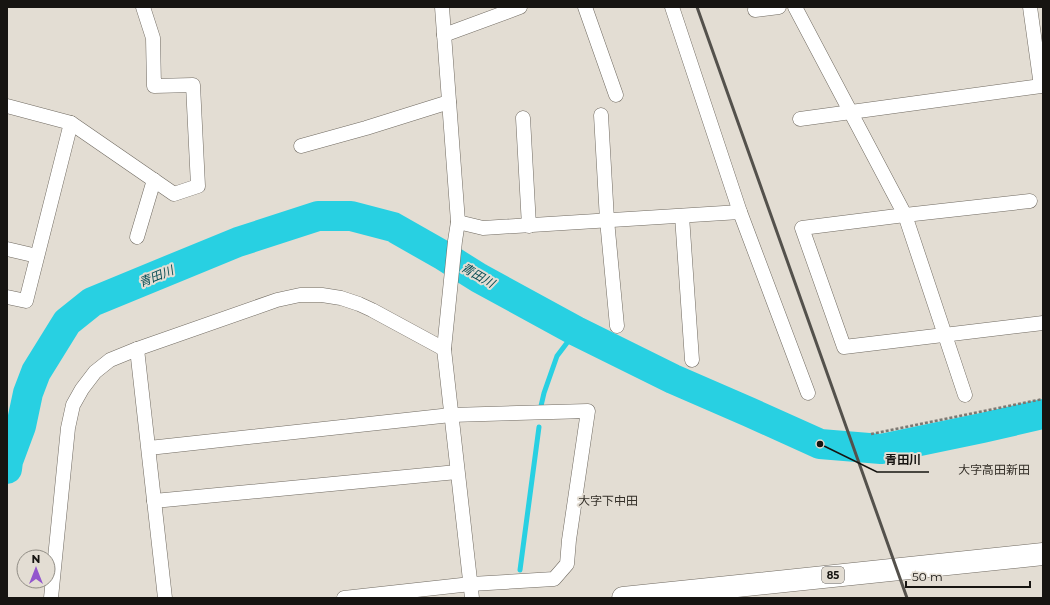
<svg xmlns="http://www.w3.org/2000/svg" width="1050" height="605" font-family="Montserrat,'Noto Sans JP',sans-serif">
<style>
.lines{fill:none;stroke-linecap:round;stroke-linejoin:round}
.stream{stroke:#28d0e2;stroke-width:5}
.river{stroke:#28d0e2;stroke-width:30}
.minor-casing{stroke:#706a61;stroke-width:15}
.primary-casing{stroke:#706a61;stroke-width:23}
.path{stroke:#7c7872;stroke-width:2.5;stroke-dasharray:3 2;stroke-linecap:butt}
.minor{stroke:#fff;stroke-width:14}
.primary{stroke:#fff;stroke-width:22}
.rail{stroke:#54514c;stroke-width:3}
.labels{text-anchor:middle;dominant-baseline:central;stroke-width:4;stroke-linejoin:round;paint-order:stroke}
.shield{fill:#e3ddd3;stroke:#54504b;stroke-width:1}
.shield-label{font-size:10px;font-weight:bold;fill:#161411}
.water-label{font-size:12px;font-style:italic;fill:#074d54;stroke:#e3ddd3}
.neighbourhood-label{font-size:12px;fill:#342f28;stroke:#e3ddd3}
.leader{fill:none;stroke:#161411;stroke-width:1.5}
.callout-dot{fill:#161411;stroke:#e3ddd3;stroke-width:1.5}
.callout-label{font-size:12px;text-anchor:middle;font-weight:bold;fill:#161411;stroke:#e3ddd3;stroke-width:4;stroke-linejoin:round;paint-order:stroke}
</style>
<rect width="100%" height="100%" fill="#e3ddd3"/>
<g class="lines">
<!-- stream -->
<g class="stream">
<path d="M 541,406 L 544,393 L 557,356 L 576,331"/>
<path d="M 520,570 L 539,427"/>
</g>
<!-- river -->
<path class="river" d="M 7,469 L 8,461 L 21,426 L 28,393 L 36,372 L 67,322 L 92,302 L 238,242 L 318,216 L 351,216 L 393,227 L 444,256 L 479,278 L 576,331 L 673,379 L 749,412 L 820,444 L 881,449 L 982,428 L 1043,414"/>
<!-- minor casing -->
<g class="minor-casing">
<g id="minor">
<path d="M 442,7 L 458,222 L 455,241 L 444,349 L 472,598"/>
<path d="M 585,7 L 616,95"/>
<path d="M 672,7 L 740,212 L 808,393"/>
<path d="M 795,7 L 905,215 L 965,395"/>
<path d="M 755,10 L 779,7"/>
<path d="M 444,35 L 520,7"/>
<path d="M 7,106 L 71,123 L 26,301 L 7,297"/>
<path d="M 601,115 L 607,220 L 617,326"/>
<path d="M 523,118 L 529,226"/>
<path d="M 800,119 L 1041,86 L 1030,7"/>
<path d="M 71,123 L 174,194 L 198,186 L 193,85 L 154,86 L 153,38 L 143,7"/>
<path d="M 301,146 L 366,128 L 449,102"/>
<path d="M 1030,201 L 905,215 L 802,228 L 844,347 L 1043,323"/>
<path d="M 682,216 L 692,360"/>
<path d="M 458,222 L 483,228 L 740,212"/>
<path d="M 137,237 L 154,180"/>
<path d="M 7,249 L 37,256"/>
<path d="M 137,349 L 165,598"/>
<path d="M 149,448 L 451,415 L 588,411 L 569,540 L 567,564 L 554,579 L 471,584 L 344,598"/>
<path d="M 154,501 L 457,472"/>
<path d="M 51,598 L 68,428 L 73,405 L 82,389 L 95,372 L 110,360 L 137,349 L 277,300 L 300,295 L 322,295 L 341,298 L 359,304 L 372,310 L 444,349"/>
</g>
</g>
<!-- primary casing -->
<g class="primary-casing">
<path id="primary" d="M 623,598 L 1043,554"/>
</g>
<!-- path -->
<path class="path" d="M 871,434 L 1043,399"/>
<!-- minor -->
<use href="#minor" class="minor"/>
<!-- primary -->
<use href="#primary" class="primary"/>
<!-- rail -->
<path class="rail" d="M 697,7 L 907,598"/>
</g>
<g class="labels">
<!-- shield labels -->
<rect class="shield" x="822" y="567" width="22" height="16" rx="3"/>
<g class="shield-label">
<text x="833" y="575">85</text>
</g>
<!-- water labels -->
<g class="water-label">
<text transform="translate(478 275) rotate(30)">青田川</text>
<text transform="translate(156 276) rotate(-22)">青田川</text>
</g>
<!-- neighbourhood labels -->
<g class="neighbourhood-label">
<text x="994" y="469">大字高田新田</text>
<text x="608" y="500">大字下中田</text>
</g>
</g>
<!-- callouts -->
<path class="leader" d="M820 444L877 472H929"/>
<circle class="callout-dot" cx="820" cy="444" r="4"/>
<g class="callout-label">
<text x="903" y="464">青田川</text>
</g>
<!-- border -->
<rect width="1050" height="605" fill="none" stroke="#161411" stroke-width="16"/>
<!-- north arrow -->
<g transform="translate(36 569)"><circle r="19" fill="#e3ddd3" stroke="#918d85"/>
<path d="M0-3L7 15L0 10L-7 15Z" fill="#9356cd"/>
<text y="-6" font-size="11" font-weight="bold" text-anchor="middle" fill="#161411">N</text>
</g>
<!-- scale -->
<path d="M906 581v6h124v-6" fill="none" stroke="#161411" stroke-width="2"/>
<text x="912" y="581" font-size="12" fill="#161411" stroke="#e3ddd3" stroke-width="3" paint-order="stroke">50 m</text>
</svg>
